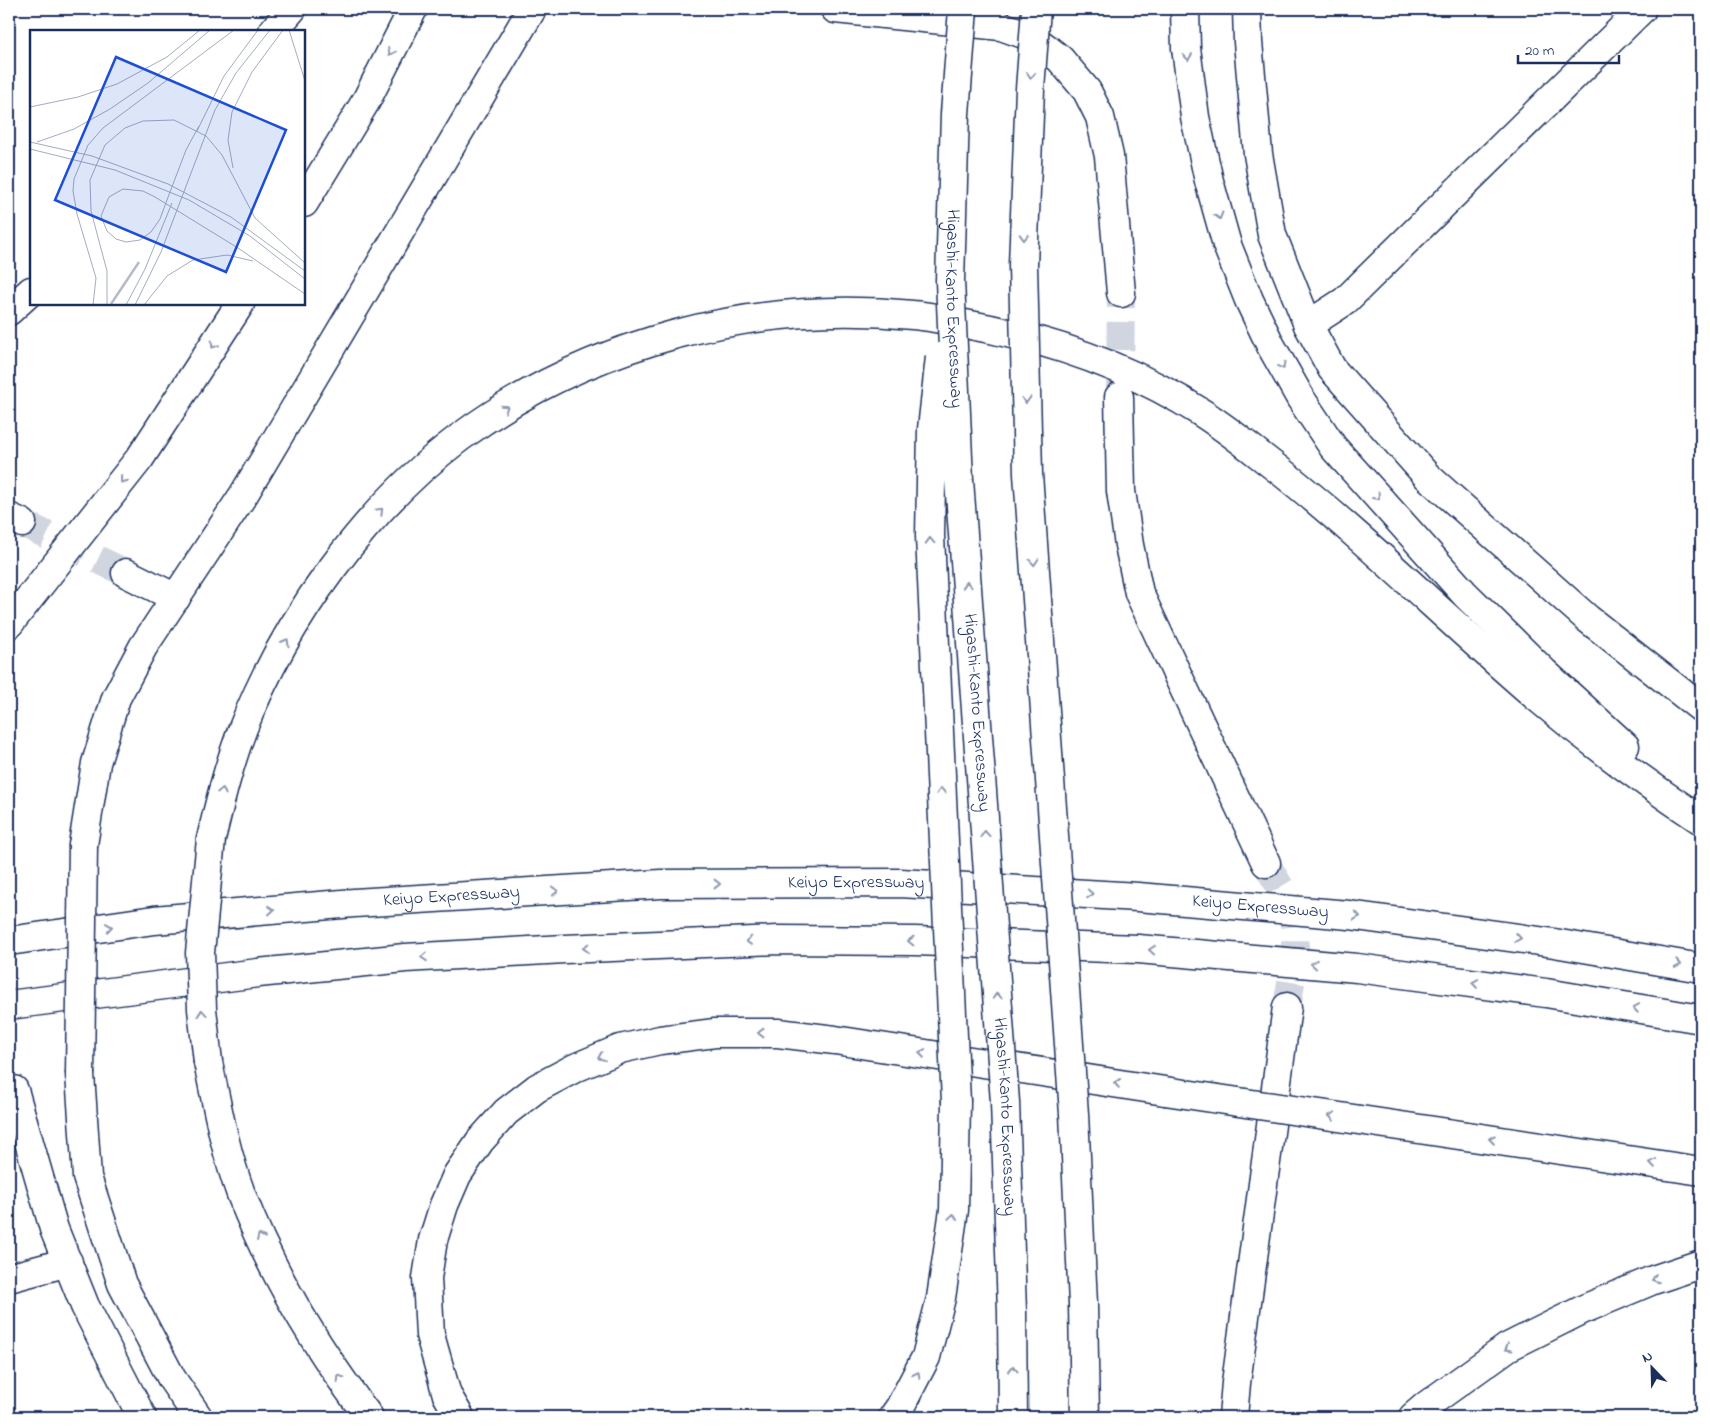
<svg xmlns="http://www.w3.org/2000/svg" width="1710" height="1426" font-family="'Indie Flower',sans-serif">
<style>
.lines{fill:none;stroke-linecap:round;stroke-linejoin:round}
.street-tunnel{stroke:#d1d5df;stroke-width:28;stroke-dasharray:28 14;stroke-linecap:butt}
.street-casing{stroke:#1b2f5e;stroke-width:31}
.secondary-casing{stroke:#1b2f5e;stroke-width:31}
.highway-casing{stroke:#1b2f5e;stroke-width:31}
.street{stroke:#fff;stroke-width:28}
.secondary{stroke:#fff;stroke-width:28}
.highway{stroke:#fff;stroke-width:28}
.secondary-bridge-casing{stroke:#1b2f5e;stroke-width:31;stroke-linecap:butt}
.highway-bridge-casing{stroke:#1b2f5e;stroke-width:31;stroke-linecap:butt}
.secondary-bridge{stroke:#fff;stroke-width:28}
.highway-bridge{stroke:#fff;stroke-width:28}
.oneway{stroke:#8d97ae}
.labels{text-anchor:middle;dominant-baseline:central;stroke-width:4;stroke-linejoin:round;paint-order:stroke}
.street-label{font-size:18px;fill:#1b2f5e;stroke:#fff}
.inset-river{fill:none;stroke:#b5bbca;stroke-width:2.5}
.inset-road{fill:none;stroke:#a4acbf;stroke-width:1}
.view{fill:#1d4ed8;fill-opacity:0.15;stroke:#1d4ed8;stroke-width:2.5}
.inset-edge{fill:none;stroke:#1b2f5e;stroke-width:2.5}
</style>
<rect width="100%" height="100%" fill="#fff"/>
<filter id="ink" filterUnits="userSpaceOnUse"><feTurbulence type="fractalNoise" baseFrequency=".02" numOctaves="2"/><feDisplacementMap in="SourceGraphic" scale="10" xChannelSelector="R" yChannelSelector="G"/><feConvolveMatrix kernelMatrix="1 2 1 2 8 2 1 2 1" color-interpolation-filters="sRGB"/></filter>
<g filter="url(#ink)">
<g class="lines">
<!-- street-tunnel -->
<g class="street-tunnel">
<path d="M 1120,392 L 1121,293"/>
<path d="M 22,523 L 126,573"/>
<path d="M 1266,863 C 1273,877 1285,892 1290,907 C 1301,939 1292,974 1287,1007"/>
</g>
<!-- street casing -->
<g class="street-casing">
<g id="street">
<path d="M 835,9 L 1001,26 L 1032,37 L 1060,59 L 1087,91 L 1100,117 L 1109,156 L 1121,293"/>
<path d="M 1247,9 L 1248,42 L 1258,154 L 1272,235 L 1308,325 L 1332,369 L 1427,476 L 1588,619 L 1701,708"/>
<path d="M 1308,325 L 1345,301 L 1642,9"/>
<path d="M 1119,397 L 1121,491 L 1129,545 L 1139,593 L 1266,863"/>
<path d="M 9,517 L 22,523"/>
<path d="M 126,573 L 176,598"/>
<path d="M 9,1090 L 14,1090 L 54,1229 L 85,1306 L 142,1417"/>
<path d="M 9,1278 L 68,1262"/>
<path d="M 1233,1417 L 1236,1383 L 1287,1007"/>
</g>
</g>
<!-- secondary casing -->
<g class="secondary-casing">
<g id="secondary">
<path d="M 83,845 L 96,763 L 116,698 L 143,647 L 244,494 L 532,9"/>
<path d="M 80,1074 L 87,1177 L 122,1284 L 172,1379 L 198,1417"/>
</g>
</g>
<!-- highway casing -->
<g class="highway-casing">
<g id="highway">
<path d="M 1185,9 L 1186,48 L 1195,117 L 1209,181 L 1227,245 L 1249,300 L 1271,346 L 1301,399 L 1333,447 L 1465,594 L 1544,672 L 1625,746"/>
<path d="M 273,31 L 292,9"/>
<path d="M 304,203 L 366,101 L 413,9"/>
<path d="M 9,311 L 31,291"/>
<path d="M 9,624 L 140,458 L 240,304"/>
<path d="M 211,839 C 220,801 229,764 243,728 C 286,619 365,509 459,438 C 588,342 754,299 913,315 C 929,316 945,320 960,323 C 1045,338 1129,366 1202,413 C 1229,430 1254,451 1279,470 C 1370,542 1451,624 1539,699 C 1591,743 1645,783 1701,820"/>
<path id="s1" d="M 9,941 L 154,920 L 354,903 L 661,884 L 900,883 L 1138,897 L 1349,915 L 1554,943 L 1701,968"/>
<path d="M 9,1005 L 258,973 L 405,958 L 565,949 L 778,940 L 915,941 L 1138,949 L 1357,968 L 1546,993 L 1701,1019"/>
<path d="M 208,1062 C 217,1106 225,1151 241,1194 C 272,1274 317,1349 369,1417"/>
<path d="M 460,1417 L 447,1395 L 430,1335 L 427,1278 L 433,1240 L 444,1205 L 457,1175 L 480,1141 L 506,1112 L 537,1088 L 575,1068 L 620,1049 L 660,1040 L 715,1033 L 778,1033 L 835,1040 L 1165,1091"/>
<path d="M 893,1417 L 900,1407 L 926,1357 L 941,1298 L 954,1210 L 956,1102"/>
<path d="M 1413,1417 L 1427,1405 L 1508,1347 L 1584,1309 L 1653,1280 L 1701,1264"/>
</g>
</g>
<!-- street -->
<use href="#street" class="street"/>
<!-- secondary -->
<use href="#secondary" class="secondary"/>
<!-- highway -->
<use href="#highway" class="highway"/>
<!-- secondary-bridge casing -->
<g class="secondary-bridge-casing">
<path id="secondary-bridge" d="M 80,1074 L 83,845"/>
</g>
<!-- highway-bridge casing -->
<g class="highway-bridge-casing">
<g id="highway-bridge">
<path id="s2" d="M 963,9 L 955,114 L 950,281 L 959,480 L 1005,1102 L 1012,1312 L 1013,1417"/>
<path d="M 1036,9 L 1030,89 L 1023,265 L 1028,474 L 1074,1114 L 1083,1304 L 1085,1417"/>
<path d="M 940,357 L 932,429 L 930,536 L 956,1102"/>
<path d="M 208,1062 L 202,1009 L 200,953 L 211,839"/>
<path d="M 1165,1091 L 1701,1171"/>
</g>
</g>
<!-- secondary-bridge -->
<use href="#secondary-bridge" class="secondary-bridge"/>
<!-- highway-bridge -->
<use href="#highway-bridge" class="highway-bridge"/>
</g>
<!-- one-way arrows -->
<defs><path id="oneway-chevron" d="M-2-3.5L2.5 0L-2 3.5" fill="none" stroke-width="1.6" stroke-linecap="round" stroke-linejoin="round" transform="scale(1.25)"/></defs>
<g class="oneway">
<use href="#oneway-chevron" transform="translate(391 52) rotate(117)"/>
<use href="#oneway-chevron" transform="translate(1188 57) rotate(83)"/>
<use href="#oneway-chevron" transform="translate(1031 75) rotate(94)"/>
<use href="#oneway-chevron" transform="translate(1219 216) rotate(74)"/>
<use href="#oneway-chevron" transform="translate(1024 237) rotate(92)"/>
<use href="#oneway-chevron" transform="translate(214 345) rotate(123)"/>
<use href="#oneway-chevron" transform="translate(1282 366) rotate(61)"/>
<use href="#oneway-chevron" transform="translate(1026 400) rotate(89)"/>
<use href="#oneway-chevron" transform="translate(505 408) rotate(-33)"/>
<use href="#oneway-chevron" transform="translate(123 480) rotate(128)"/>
<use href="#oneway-chevron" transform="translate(1377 497) rotate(49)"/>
<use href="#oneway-chevron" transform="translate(380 511) rotate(-45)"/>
<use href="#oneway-chevron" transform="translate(930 541) rotate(-92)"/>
<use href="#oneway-chevron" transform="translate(1034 562) rotate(86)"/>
<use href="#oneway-chevron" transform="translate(967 585) rotate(-94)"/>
<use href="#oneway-chevron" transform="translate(286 642) rotate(-60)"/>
<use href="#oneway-chevron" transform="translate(222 791) rotate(-77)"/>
<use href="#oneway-chevron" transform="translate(941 791) rotate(-93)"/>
<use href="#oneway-chevron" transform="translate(985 834) rotate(-94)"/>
<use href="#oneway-chevron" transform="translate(717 884)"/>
<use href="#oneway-chevron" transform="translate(555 891) rotate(-4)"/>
<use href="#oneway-chevron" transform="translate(1090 894) rotate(4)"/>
<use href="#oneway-chevron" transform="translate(271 910) rotate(-5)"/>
<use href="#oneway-chevron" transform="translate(1357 916) rotate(8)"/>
<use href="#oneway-chevron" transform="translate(109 927) rotate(-8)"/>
<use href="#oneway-chevron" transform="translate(1518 938) rotate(8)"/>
<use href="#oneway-chevron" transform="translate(749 941) rotate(178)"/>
<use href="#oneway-chevron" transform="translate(911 941) rotate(-179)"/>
<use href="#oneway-chevron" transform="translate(586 948) rotate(178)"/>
<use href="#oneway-chevron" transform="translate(1152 950) rotate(-175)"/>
<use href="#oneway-chevron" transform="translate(424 957) rotate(176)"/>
<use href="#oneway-chevron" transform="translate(1314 964) rotate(-175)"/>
<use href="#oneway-chevron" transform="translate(1678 964) rotate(10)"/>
<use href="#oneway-chevron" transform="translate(1475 983) rotate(-172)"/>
<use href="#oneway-chevron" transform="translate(997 996) rotate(-94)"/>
<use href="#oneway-chevron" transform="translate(1636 1008) rotate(-171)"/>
<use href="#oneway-chevron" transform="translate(202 1013) rotate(-95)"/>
<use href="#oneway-chevron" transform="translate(761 1033) rotate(-180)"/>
<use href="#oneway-chevron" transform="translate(922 1053) rotate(-171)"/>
<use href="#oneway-chevron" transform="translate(601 1057) rotate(158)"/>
<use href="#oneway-chevron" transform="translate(1117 1083) rotate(-171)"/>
<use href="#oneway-chevron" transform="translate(1332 1116) rotate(-172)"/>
<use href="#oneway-chevron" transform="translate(1492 1139) rotate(-172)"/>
<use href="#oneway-chevron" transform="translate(1653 1163) rotate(-172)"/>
<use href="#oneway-chevron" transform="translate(953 1217) rotate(-82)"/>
<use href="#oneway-chevron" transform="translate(260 1237) rotate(-114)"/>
<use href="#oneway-chevron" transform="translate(1655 1279) rotate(160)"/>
<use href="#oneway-chevron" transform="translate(1508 1348) rotate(149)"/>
<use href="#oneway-chevron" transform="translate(1013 1369) rotate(-91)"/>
<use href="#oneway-chevron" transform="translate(917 1375) rotate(-63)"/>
<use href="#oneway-chevron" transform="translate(340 1378) rotate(-123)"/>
</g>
</g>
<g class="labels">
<!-- street labels -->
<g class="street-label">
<text stroke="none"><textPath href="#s2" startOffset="300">Higashi-Kanto Expressway</textPath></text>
<text stroke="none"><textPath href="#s2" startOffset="705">Higashi-Kanto Expressway</textPath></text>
<text stroke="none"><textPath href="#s1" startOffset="850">Keiyo Expressway</textPath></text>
<text stroke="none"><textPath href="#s1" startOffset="445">Keiyo Expressway</textPath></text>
<text stroke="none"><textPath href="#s1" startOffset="1255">Keiyo Expressway</textPath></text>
<text stroke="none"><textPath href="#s2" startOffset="1110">Higashi-Kanto Expressway</textPath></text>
</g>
</g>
<!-- overview -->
<g transform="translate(30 30)">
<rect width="275" height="275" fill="#fff"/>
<path class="inset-river" d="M 81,274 L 109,232"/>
<path class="inset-road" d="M 259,0 L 275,51M 0,77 L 48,67 L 87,54 L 137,27 L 170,0M 169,96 L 156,120 L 140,162 L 134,178 L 130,189 L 121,202 L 110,210 L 96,212 L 86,209 L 77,201 L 71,186 L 79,167 L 93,159 L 113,161 L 125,167 L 156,186 L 208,218 L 275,264M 167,101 L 194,46 L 228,0M 0,112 L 62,126 L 138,154 L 201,187 L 275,241M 7,112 L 44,99 L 80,79 L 118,53 L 180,0M 0,119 L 85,140 L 159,170 L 220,206 L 275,249M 203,138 L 198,110 L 202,82 L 222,42 L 253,0M 63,275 L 66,248 L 47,184 L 43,161 L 44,149 L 58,115 L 73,98 L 204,0M 77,275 L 77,241 L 61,181 L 60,150 L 75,115 L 95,98 L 113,91 L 144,90 L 176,106 L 192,125 L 225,188 L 275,233M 96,275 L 115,239 L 142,173M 105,275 L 131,222 L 185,80 L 206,43 L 240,0M 114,275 L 137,246 L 163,230 L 197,225 L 223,231"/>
<path class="view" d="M 86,27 L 256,100 L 196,242 L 25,170 Z"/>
<rect width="275" height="275" class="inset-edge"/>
</g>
<!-- margin -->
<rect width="1710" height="1426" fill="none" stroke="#fff" stroke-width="30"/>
<rect x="15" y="15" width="1680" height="1396" fill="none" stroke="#1b2f5e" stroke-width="2" filter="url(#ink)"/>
<!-- north arrow -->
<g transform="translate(1652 1368) rotate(337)" stroke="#ffffff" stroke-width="4" paint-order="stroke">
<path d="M0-4L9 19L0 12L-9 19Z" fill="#1b2f5e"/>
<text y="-8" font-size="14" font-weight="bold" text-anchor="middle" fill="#1b2f5e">N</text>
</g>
<!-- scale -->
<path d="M1518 55v8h101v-8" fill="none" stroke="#1b2f5e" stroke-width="2.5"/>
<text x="1525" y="55" font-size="15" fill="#1b2f5e" stroke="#ffffff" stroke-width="4" paint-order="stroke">20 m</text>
</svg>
